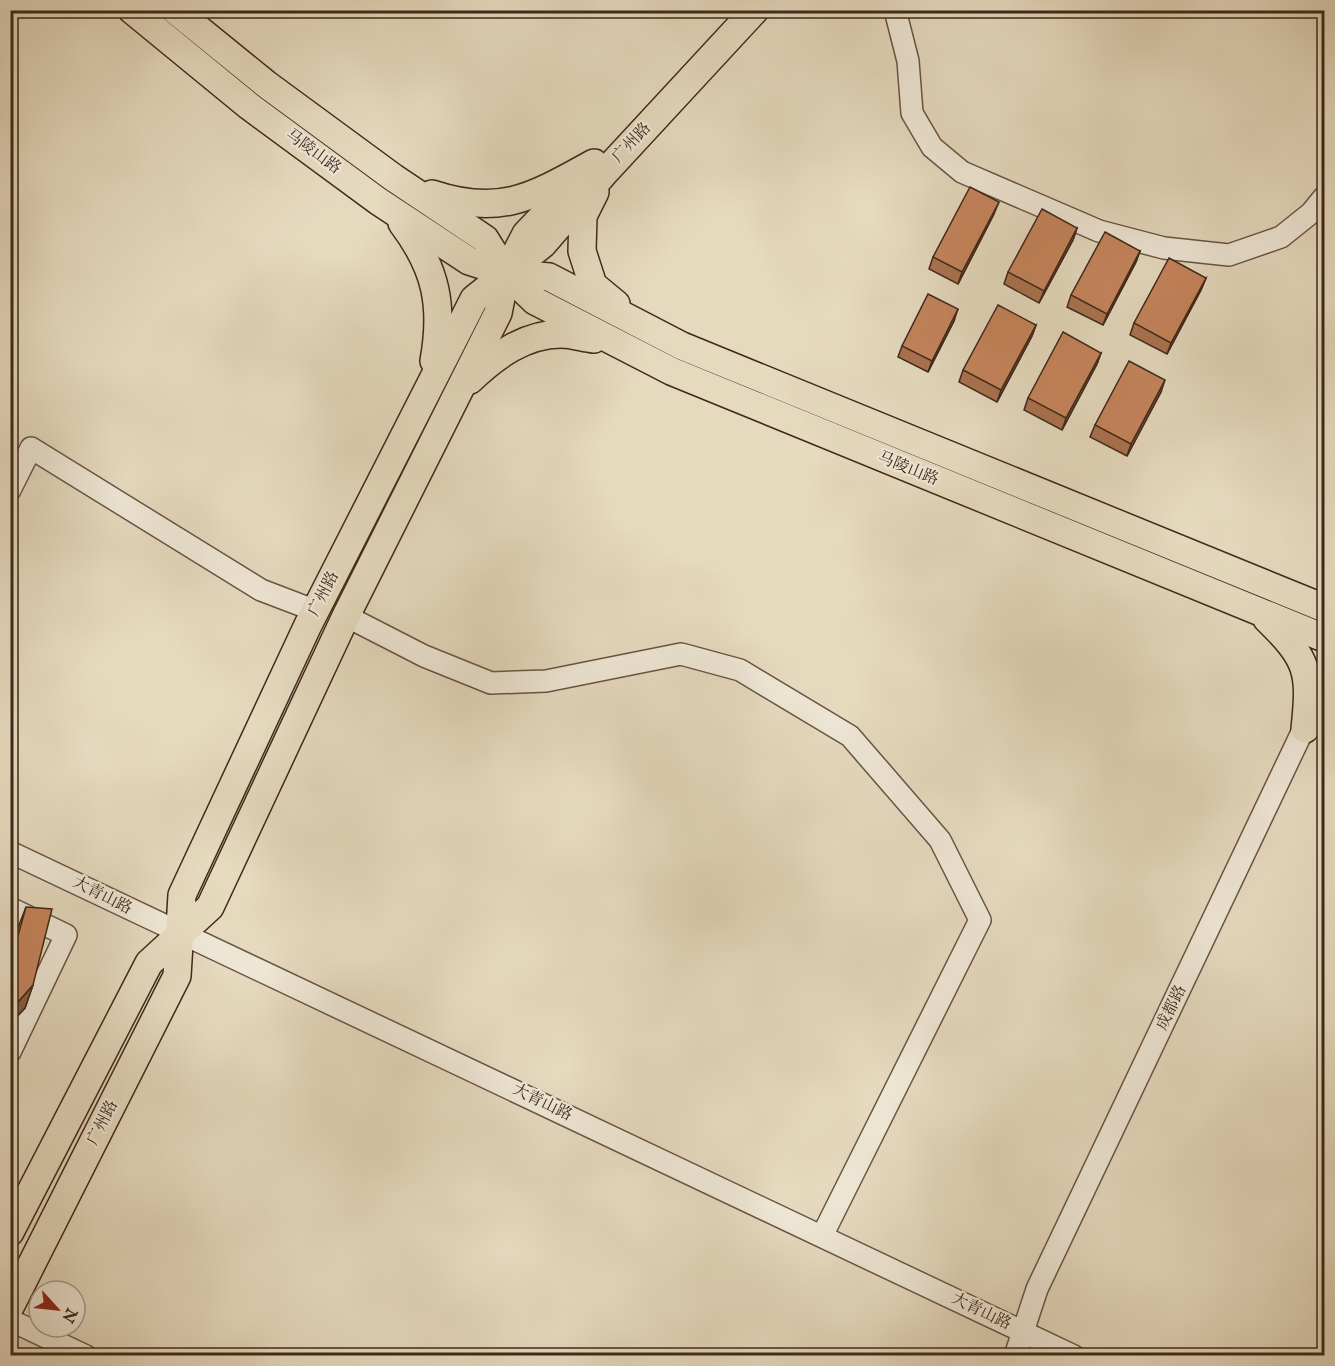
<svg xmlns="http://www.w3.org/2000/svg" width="1335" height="1366" font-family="'IM FELL English','Noto Serif SC',serif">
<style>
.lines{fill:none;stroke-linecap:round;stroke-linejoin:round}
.minor-casing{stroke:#685443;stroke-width:24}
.major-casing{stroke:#3f281a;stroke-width:30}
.minor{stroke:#eee6d5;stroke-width:21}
.major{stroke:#e5d9be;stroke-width:27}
.wall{fill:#a9724f;stroke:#3f281a;stroke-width:1.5}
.shaded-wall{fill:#8a5c40;stroke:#3f281a;stroke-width:1.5}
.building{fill:#c5845c;stroke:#3f281a;stroke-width:1.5}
.labels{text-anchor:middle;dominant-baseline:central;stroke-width:4.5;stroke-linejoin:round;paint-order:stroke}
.street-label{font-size:16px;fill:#3f281a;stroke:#eee6d5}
</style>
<rect width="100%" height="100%" fill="#e5d9be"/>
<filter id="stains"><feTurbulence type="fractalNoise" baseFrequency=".00333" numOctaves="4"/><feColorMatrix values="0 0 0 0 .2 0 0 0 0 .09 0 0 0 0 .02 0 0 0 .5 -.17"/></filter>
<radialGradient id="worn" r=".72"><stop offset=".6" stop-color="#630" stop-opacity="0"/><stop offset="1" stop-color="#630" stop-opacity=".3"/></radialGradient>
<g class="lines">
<!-- minor casing -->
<g class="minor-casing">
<g id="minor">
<path d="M 895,10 L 908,61 L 912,113 L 932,147 L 962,172 L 1099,231 L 1164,248 L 1229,255 L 1281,237 L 1311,213 L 1324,197"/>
<path d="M 10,490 L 31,448 L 261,590 L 316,611"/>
<path d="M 346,616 L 424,656 L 491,683 L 546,681 L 681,654 L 740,670 L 850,736 L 940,840 L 980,920 L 822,1236"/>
<path d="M 10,852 L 1074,1356"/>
<path d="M 10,908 L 66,935 L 10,1052"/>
<path d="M 10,1320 L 86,1356"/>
<path d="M 1015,1356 L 1037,1289 L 1324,686"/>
</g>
</g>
<!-- major casing -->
<g class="major-casing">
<g id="major">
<path d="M 132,10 L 249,106 L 378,201 L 469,261 L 506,273 L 549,277 L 682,346 L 1324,608"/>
<path d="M 175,10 L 266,84 L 394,178 L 485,239 L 506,273 L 535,301 L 671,371 L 1324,638"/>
<path d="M 595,192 L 583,216 L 582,251 L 593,285 L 616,304"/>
<path d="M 432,194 C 501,217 534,196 594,163"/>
<path d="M 402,223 C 436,268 444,305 434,361"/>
<path d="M 470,380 C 495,356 525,334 561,334 C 572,334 584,338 594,339"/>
<path d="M 1267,619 C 1309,660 1311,672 1305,729"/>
<path d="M 10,1232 L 149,963 L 210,907 L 346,616 L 498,313 L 506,273 L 526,234 L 567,191"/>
<path d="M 10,1307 L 177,976 L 182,895 L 308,625 L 474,299 L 543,244 L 606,171 L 755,10"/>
</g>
</g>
<!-- minor -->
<use href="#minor" class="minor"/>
<!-- major -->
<use href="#major" class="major"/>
</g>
<!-- wall -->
<g class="wall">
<path d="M 994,214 L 958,284 L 929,269 L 933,257 Z"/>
<path d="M 1077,228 L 1073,240 L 1039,303 L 1004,284 L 1008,272 Z"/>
<path d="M 1140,251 L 1136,262 L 1103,325 L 1067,307 L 1071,295 Z"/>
<path d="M 1206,278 L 1201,290 L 1167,354 L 1130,335 L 1134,323 Z"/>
<path d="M 954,321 L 928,372 L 898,357 L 902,346 Z"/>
<path d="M 1036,325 L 1032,336 L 997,402 L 959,382 L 963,370 Z"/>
<path d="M 1101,353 L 1097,364 L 1062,430 L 1024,410 L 1028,398 Z"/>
<path d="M 1161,392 L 1127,456 L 1090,437 L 1095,425 Z"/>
<path d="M 26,907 L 33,985 L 25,1008 L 10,1024 L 10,956 L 17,930 Z"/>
</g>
<!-- shaded-wall -->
<g class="shaded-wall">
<path d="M 999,202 L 994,214 L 958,284 L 962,272 Z"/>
<path d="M 1077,228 L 1073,240 L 1039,303 L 1044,291 Z"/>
<path d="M 1140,251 L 1136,262 L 1103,325 L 1107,314 Z"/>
<path d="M 1206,278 L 1201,290 L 1167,354 L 1171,343 Z"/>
<path d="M 958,309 L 954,321 L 928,372 L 932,361 Z"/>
<path d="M 1036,325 L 1032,336 L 997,402 L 1001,390 Z"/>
<path d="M 1101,353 L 1097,364 L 1062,430 L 1066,418 Z"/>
<path d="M 1165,380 L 1161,392 L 1127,456 L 1131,444 Z"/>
<path d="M 33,985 L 25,1008 L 10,1024 L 10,1011 Z"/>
</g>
<!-- building -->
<g class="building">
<path d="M 970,187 L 999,202 L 962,272 L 933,257 Z"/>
<path d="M 1042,209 L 1077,228 L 1044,291 L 1008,272 Z"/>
<path d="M 1105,232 L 1140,251 L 1107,314 L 1071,295 Z"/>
<path d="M 1169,258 L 1206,278 L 1171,343 L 1134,323 Z"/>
<path d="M 928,294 L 958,309 L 932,361 L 902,346 Z"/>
<path d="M 998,305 L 1036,325 L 1001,390 L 963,370 Z"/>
<path d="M 1063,332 L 1101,353 L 1066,418 L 1028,398 Z"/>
<path d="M 1129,361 L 1165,380 L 1131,444 L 1095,425 Z"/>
<path d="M 26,907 L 52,909 L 33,985 L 10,1011 L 10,964 Z"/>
</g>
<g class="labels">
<!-- street labels -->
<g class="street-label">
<text transform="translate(632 143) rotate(-47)">广州路</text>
<text transform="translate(313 152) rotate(36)">马陵山路</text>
<text transform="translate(908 469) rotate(22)">马陵山路</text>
<text transform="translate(324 594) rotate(-63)">广州路</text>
<text transform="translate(102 896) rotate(27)">大青山路</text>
<text transform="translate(1172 1008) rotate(-64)">成都路</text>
<text transform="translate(542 1103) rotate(26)">大青山路</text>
<text transform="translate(103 1123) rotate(-63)">广州路</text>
<text transform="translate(981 1312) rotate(26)">大青山路</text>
</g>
</g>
<!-- margin -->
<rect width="1335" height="1366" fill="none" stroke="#e5d9be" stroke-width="36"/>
<rect x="12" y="12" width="1311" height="1342" fill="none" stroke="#3f281a" stroke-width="3"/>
<rect x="18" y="18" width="1299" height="1330" fill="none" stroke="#3f281a" stroke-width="1.5"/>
<!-- north arrow -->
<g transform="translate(57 1309) rotate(117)"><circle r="28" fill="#eee6d5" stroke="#a89a8a" stroke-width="1.5"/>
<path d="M0-4.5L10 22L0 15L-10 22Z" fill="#8f2418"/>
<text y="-9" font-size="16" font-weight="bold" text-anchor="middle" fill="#3f281a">N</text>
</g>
<rect width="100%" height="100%" filter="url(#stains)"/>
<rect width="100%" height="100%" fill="url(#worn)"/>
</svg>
